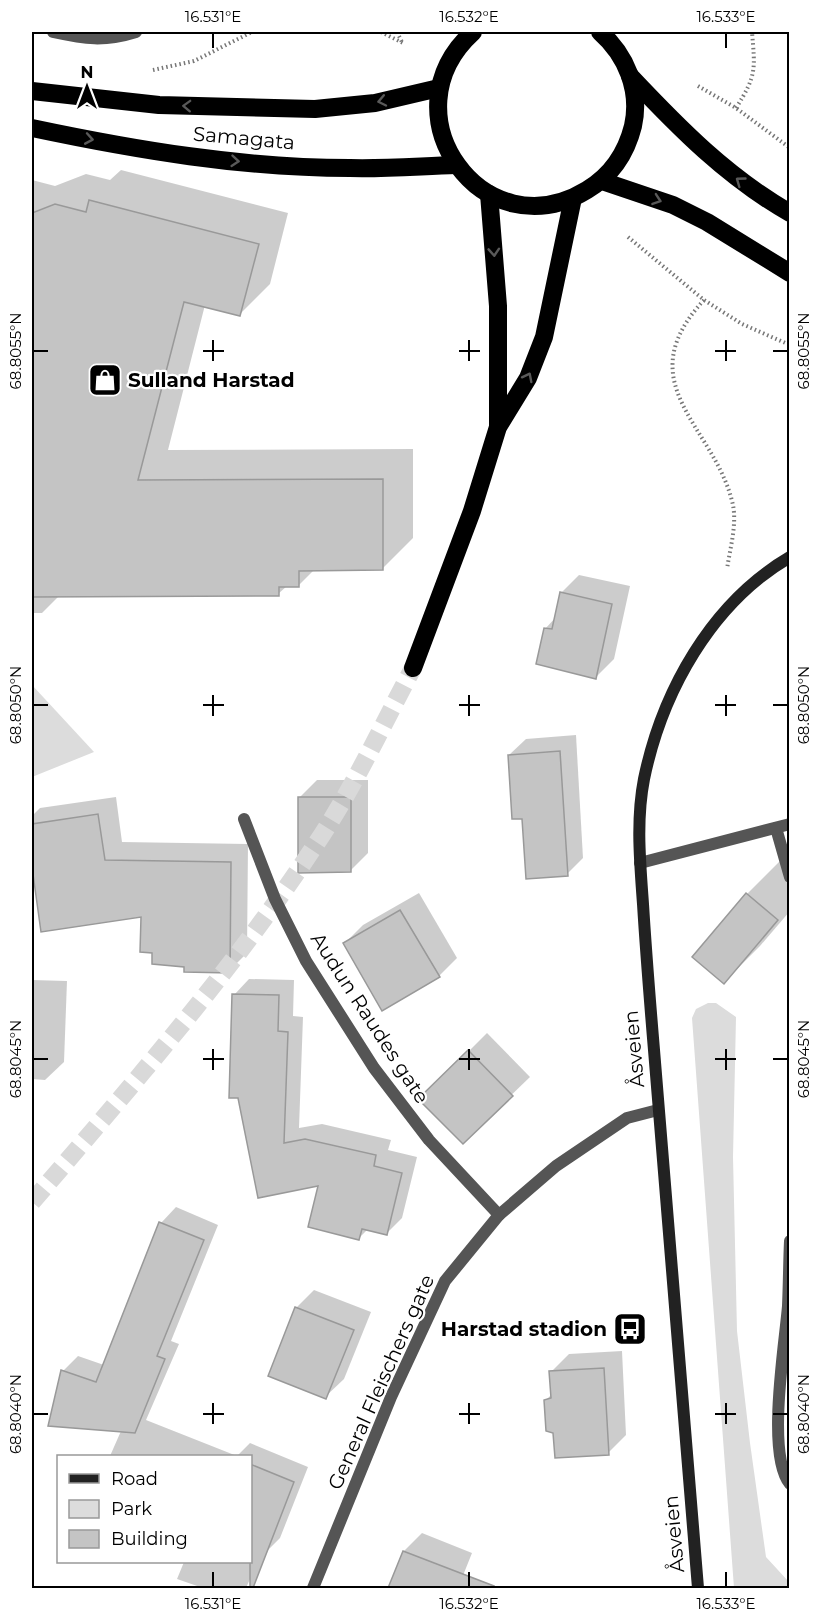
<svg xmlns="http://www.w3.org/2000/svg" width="821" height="1620" font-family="Montserrat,sans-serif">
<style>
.green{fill:#dcdcdc}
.shadow{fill:#0003}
.building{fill:#c4c4c4;stroke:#999;stroke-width:1.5}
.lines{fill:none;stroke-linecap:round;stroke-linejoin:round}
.highway-tunnel{stroke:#d9d9d9;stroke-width:18;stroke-dasharray:18 9;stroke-linecap:butt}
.path{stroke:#777;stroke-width:4;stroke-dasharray:1.5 3;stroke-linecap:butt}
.lane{stroke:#555;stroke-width:12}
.street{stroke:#555;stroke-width:12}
.secondary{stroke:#222;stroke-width:12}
.highway{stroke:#000;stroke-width:18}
.oneway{stroke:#595959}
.ticks{fill:none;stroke:#000;stroke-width:2}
.labels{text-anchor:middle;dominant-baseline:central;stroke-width:4.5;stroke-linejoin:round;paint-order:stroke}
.street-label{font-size:20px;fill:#000;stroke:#fff}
.poi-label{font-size:20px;font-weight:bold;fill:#000;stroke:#fff;text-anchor:start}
.neatline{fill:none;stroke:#000;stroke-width:2}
.ticks-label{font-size:15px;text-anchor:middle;fill:#000}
</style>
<rect width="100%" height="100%" fill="#fff"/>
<!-- green -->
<g class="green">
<path d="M 32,685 L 94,752 L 32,777 Z"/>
<path d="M 708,1003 L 716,1003 L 736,1017 L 733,1157 L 737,1331 L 750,1443 L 766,1557 L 789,1582 L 789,1588 L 734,1588 L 692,1018 L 696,1009 Z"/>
</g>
<!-- shadow -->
<g class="shadow">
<path d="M 121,170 L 288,213 L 270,284 L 240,314 L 205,305 L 168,450 L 413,449 L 413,538 L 382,569 L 315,569 L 298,586 L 287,586 L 278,594 L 60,595 L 42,613 L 32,613 L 32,180 L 55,186 L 86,174 L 110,180 Z"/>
<path d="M 579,575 L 630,586 L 614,659 L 596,677 L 545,629 L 556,617 L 561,593 Z"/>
<path d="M 576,735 L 583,858 L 567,874 L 523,817 L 509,755 L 526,739 Z"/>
<path d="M 317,780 L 368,780 L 368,853 L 350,871 L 299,798 Z"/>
<path d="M 116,797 L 122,842 L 248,844 L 247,953 L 229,971 L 162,965 L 154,952 L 142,915 L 32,867 L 32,816 L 40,808 Z"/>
<path d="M 783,858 L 790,863 L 790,911 L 760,946 L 724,982 L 694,957 L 747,894 Z"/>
<path d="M 419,893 L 457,958 L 439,976 L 345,943 L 363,925 Z"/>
<path d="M 249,979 L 294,980 L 293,1016 L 303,1017 L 299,1128 L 322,1124 L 391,1140 L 388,1150 L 417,1157 L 402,1218 L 386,1234 L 368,1229 L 359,1238 L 320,1184 L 259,1196 L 234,995 Z"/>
<path d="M 32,980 L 67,981 L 64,1062 L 45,1080 L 32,1079 Z"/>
<path d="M 487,1033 L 530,1077 L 463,1142 L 421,1099 Z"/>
<path d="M 176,1207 L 218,1225 L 171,1341 L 179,1344 L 146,1420 L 237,1456 L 250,1443 L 308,1467 L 280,1538 L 265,1553 L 262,1552 L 246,1588 L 203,1588 L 177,1579 L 184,1562 L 250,1562 L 250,1456 L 110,1456 L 121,1431 L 63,1371 L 78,1356 L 104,1365 L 161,1223 Z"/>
<path d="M 314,1290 L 371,1312 L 344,1379 L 325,1397 L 296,1308 Z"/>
<path d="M 622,1351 L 626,1435 L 608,1453 L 555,1432 L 546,1400 L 552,1394 L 551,1372 L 569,1354 Z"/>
<path d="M 422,1533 L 472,1553 L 458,1588 L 389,1588 L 404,1551 Z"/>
<path d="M 114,1586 L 173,1586 L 173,1588 L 111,1588 Z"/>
</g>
<!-- building -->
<g class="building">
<path d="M 89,200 L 259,244 L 240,316 L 184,302 L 138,480 L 383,479 L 383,570 L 299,571 L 299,587 L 279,587 L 279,596 L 32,597 L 32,213 L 55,204 L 86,212 Z"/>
<path d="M 560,592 L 612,604 L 596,679 L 536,664 L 544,628 L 552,629 Z"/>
<path d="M 560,751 L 568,876 L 526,879 L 522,819 L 512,819 L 508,755 Z"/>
<path d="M 298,797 L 351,797 L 351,872 L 298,873 Z"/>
<path d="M 98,814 L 105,860 L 231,862 L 230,973 L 184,972 L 184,967 L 152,964 L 152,953 L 140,952 L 141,917 L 41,932 L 32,867 L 32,824 Z"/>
<path d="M 746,893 L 778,920 L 724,984 L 692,957 Z"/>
<path d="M 400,910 L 440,977 L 382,1011 L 343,943 Z"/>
<path d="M 232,994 L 279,995 L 278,1031 L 288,1032 L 284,1143 L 305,1139 L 376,1155 L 374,1166 L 402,1173 L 387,1235 L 362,1229 L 359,1240 L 308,1227 L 318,1186 L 258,1198 L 238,1098 L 229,1098 Z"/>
<path d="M 468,1050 L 513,1096 L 463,1144 L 418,1099 Z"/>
<path d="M 159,1222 L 204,1240 L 157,1356 L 165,1359 L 135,1433 L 48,1426 L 61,1370 L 96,1382 Z"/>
<path d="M 295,1307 L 354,1330 L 326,1399 L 268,1376 Z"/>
<path d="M 604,1368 L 609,1455 L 555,1458 L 553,1433 L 546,1431 L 544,1400 L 551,1398 L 549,1371 Z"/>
<path d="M 250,1464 L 294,1482 L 253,1588 L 250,1587 Z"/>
<path d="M 403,1551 L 494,1586 L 493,1588 L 388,1588 Z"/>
</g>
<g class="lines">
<!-- highway-tunnel -->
<path class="highway-tunnel" d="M 32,1202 C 130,1087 230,974 314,847 C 352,791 381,728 413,668"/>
<!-- path -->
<g class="path">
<path d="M 381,32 L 403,43"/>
<path d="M 397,32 L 402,42"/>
<path d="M 153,70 L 194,61 L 252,32"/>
<path d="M 698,86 L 736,108 L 790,148"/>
<path d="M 736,108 C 757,75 755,69 752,32"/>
<path d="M 628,237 L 704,300 L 742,324 L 790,345"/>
<path d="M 704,300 C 627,383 713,425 732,501 C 738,522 730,548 727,569"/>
</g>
<!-- lane -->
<g class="lane">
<path d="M 776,828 L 790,877"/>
<path d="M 790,1241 C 789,1263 789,1284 788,1306 C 785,1344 766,1455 790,1484"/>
</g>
<!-- street -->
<g class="street">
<path d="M 53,32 C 85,39 104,42 136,32"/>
<path d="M 244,819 L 275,899 L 306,961 L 374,1068 L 429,1140 L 499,1215"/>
<path d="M 640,863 L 790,824"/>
<path d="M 313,1588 L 391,1397 L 445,1281 L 499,1215 L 556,1166 L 627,1118 L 658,1110"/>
</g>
<!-- secondary -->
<path class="secondary" d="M 698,1588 C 683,1409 668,1230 654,1050 C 650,1002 646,953 643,904 C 640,862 636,820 644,779 C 662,692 711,603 790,557"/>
<!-- highway -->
<g class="highway">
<path d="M 473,32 C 383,114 484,253 587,190 C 612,175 626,154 633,126 C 641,90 626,55 600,32"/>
<path d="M 630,76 C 679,128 727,177 790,213"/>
<path d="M 32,91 L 159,105 L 315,109 L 375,103 L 439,88"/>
<path d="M 32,128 C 136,150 243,168 350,168 C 385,169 421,166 456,165"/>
<path d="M 602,181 L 673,205 L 707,222 L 790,273"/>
<path d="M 489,194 L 498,306 L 498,427"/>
<path d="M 413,668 L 472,511 L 498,427 L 528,378 L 544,337 L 573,198"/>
</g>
</g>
<!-- one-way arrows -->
<defs><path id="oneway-chevron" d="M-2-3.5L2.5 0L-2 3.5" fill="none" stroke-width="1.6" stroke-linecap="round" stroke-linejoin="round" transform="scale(1.5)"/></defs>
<g class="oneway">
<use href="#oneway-chevron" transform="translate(382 101) rotate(168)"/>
<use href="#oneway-chevron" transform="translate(187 106) rotate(-178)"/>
<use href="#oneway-chevron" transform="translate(89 139) rotate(10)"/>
<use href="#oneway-chevron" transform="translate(235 161) rotate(5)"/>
<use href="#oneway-chevron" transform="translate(740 181) rotate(-144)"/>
<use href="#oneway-chevron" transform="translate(657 200) rotate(19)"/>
<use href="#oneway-chevron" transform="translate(494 252) rotate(86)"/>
<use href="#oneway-chevron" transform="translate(528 377) rotate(-63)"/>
</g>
<!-- ticks -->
<path class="ticks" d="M 213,33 L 213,48M 469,33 L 469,48M 726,33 L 726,48M 213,340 L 213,361M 469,340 L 469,361M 726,340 L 726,361M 33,351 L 48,351M 203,351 L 224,351M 459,351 L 480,351M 715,351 L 736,351M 773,351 L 788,351M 213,695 L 213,716M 469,695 L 469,716M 726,695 L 726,716M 33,705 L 48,705M 203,705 L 224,705M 459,705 L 480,705M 715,705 L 736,705M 773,705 L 788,705M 213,1049 L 213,1070M 469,1049 L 469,1070M 726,1049 L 726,1070M 33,1059 L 48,1059M 203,1059 L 224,1059M 459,1059 L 480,1059M 715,1059 L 736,1059M 773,1059 L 788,1059M 213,1403 L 213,1424M 469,1403 L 469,1424M 726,1403 L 726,1424M 33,1414 L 48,1414M 203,1414 L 224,1414M 459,1414 L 480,1414M 715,1414 L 736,1414M 773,1414 L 788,1414M 213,1572 L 213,1587M 469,1572 L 469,1587M 726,1572 L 726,1587"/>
<!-- icons -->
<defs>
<g id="shop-square" transform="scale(1.725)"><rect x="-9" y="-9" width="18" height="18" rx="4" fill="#000" stroke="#fff"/><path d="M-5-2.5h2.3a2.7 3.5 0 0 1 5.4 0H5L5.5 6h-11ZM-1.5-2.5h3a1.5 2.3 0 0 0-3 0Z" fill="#fff"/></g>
<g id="bus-square" transform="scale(1.725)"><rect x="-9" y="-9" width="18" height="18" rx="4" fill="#000" stroke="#fff"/><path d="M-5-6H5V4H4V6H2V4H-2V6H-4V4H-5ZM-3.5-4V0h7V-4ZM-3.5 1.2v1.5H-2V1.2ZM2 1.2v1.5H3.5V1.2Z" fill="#fff"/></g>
</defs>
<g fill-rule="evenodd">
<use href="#shop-square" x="105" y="380"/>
<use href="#bus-square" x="630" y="1329"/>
</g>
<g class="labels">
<!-- street labels -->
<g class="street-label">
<text transform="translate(244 138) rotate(5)">Samagata</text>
<text transform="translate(370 1018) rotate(57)">Audun Raudes gate</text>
<text transform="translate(634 1049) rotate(-95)">Åsveien</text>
<text transform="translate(381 1382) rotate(-66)">General Fleischers gate</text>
<text transform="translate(674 1534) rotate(-95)">Åsveien</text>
</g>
<!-- poi labels -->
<g class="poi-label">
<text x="128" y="380">Sulland Harstad</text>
<text x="607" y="1329" text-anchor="end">Harstad stadion</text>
</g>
</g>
<!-- border -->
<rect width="821" height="1620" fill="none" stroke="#ffffff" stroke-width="66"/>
<!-- legend -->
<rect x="57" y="1455" width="195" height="108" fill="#ffffff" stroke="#999999" stroke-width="1.5"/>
<rect x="69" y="1474" width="30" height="9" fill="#222222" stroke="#999999" stroke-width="1.5"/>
<text x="111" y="1485" font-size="18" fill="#000000">Road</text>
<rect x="69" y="1500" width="30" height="18" fill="#dcdcdc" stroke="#999999" stroke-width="1.5"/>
<text x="111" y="1515" font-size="18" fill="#000000">Park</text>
<rect x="69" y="1530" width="30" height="18" fill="#c4c4c4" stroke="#999999" stroke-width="1.5"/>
<text x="111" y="1545" font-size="18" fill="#000000">Building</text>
<!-- north arrow -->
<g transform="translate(87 87)" stroke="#ffffff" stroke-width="4.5" paint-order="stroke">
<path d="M0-4.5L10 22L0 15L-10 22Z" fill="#000000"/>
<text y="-9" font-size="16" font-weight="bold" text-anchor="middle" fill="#000000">N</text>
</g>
<rect x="33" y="33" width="755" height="1554" class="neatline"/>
<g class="ticks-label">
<text x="213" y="22">16.531°E</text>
<text x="469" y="22">16.532°E</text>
<text x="726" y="22">16.533°E</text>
<text transform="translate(16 351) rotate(-90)" y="5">68.8055°N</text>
<text transform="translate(804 351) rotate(-90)" y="5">68.8055°N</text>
<text transform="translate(16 705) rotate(-90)" y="5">68.8050°N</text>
<text transform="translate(804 705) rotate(-90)" y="5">68.8050°N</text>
<text transform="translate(16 1059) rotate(-90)" y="5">68.8045°N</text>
<text transform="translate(804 1059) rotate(-90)" y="5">68.8045°N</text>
<text transform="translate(16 1414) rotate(-90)" y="5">68.8040°N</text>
<text transform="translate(804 1414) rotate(-90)" y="5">68.8040°N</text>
<text x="213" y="1609">16.531°E</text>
<text x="469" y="1609">16.532°E</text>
<text x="726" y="1609">16.533°E</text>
</g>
</svg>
